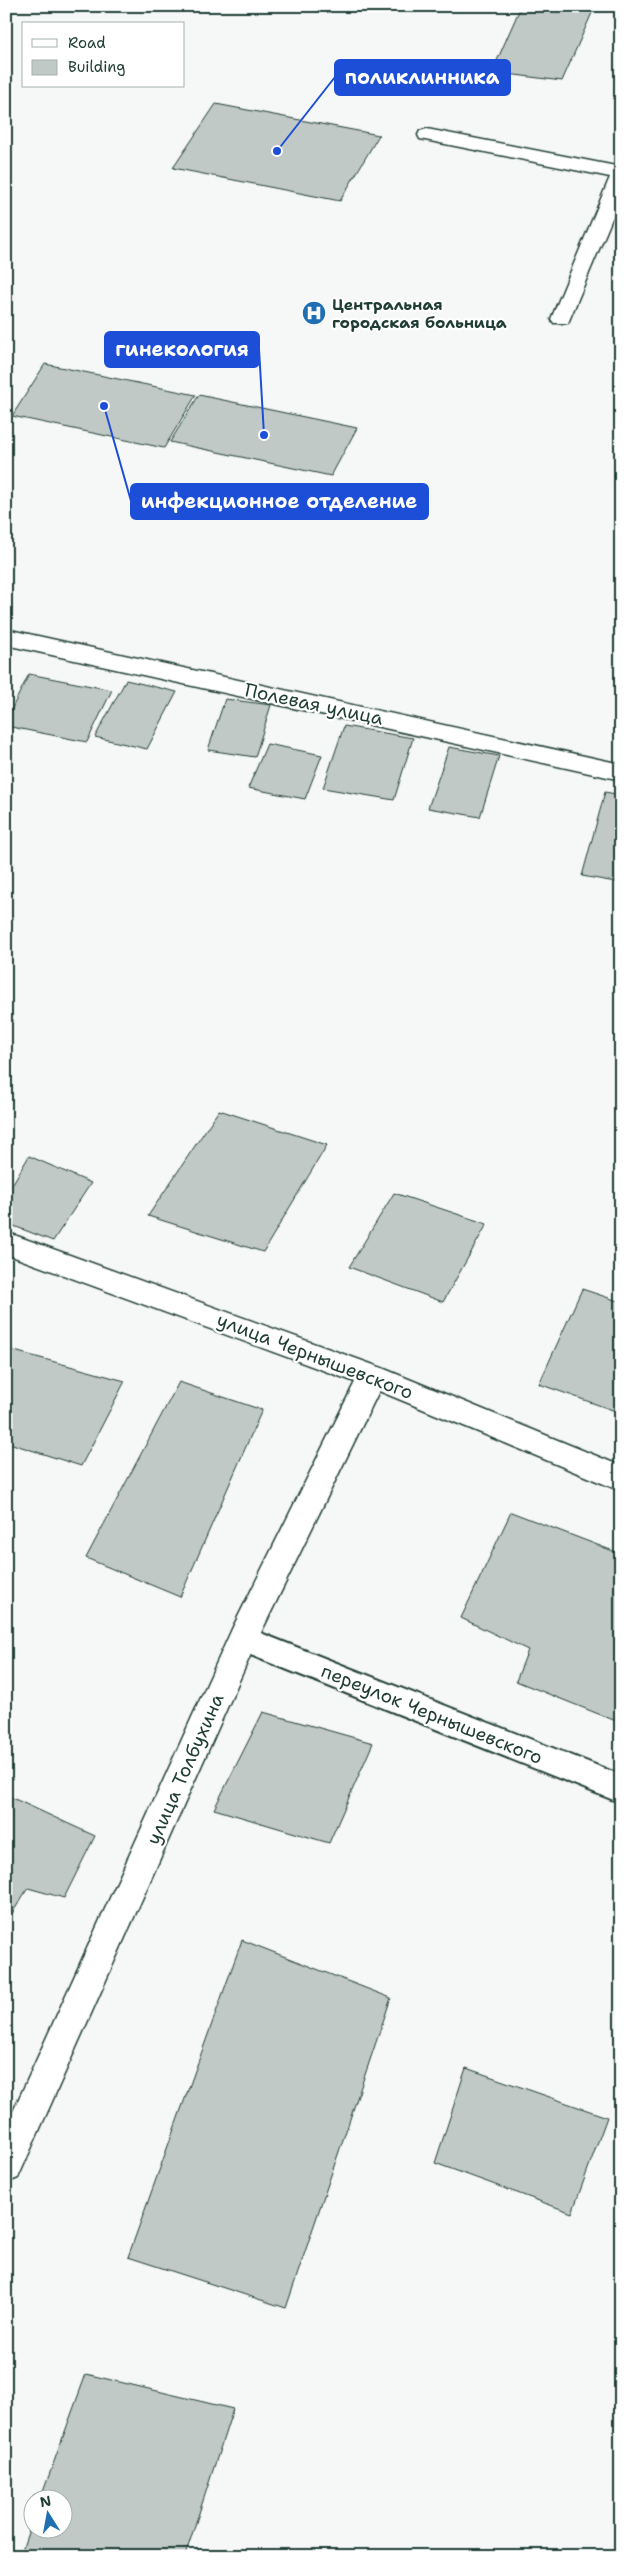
<svg xmlns="http://www.w3.org/2000/svg" width="627" height="2562" font-family="'Shantell Sans',sans-serif">
<style>
.building{fill:#c0c9c6;stroke:#1f3d34}
.lines{fill:none;stroke-linecap:round;stroke-linejoin:round}
.service-casing{stroke:#1f3d34;stroke-width:4}
.minor-casing{stroke:#1f3d34;stroke-width:3}
.service{fill:#fff;fill-rule:evenodd}
.minor{fill:#fff;fill-rule:evenodd}
.labels{text-anchor:middle;dominant-baseline:central;stroke-width:4.5;stroke-linejoin:round;paint-order:stroke}
.far-poi-label{font-size:16px;font-weight:bold;fill:#1f3d34;stroke:#fff;text-anchor:start}
.street-label{font-size:19px;fill:#1f3d34;stroke:#fff}
.leader{fill:none;stroke:#1d4ed8;stroke-width:2}
.callout-dot{fill:#1d4ed8;stroke:#fff;stroke-width:2}
.callout{fill:#1d4ed8;stroke:#1d4ed8;stroke-width:2}
.callout-label{font-size:20px;text-anchor:middle;font-weight:bold;fill:#fff}
</style>
<rect width="100%" height="100%" fill="#f6f7f7"/>
<filter id="ink" filterUnits="userSpaceOnUse"><feTurbulence type="fractalNoise" baseFrequency=".02" numOctaves="2"/><feDisplacementMap in="SourceGraphic" scale="10" xChannelSelector="R" yChannelSelector="G"/><feConvolveMatrix kernelMatrix="1 2 1 2 8 2 1 2 1" color-interpolation-filters="sRGB"/></filter>
<g filter="url(#ink)">
<!-- building -->
<g class="building">
<path d="M 521,6 L 595,6 L 562,81 L 492,72 Z"/>
<path d="M 216,104 L 379,135 L 340,201 L 173,168 Z"/>
<path d="M 45,364 L 196,395 L 164,448 L 12,416 Z"/>
<path d="M 199,395 L 357,428 L 331,476 L 170,442 Z"/>
<path d="M 29,674 L 112,690 L 87,742 L 6,726 L 6,720 Z"/>
<path d="M 126,680 L 177,692 L 147,749 L 95,737 Z"/>
<path d="M 225,699 L 271,705 L 255,757 L 208,750 Z"/>
<path d="M 344,726 L 413,738 L 394,800 L 323,788 Z"/>
<path d="M 267,744 L 322,755 L 305,799 L 248,788 Z"/>
<path d="M 449,747 L 499,756 L 480,817 L 428,808 Z"/>
<path d="M 605,792 L 621,795 L 621,883 L 582,876 Z"/>
<path d="M 219,1110 L 327,1145 L 263,1252 L 148,1216 Z"/>
<path d="M 29,1156 L 91,1183 L 53,1241 L 6,1223 L 6,1195 Z"/>
<path d="M 394,1193 L 487,1224 L 443,1302 L 349,1267 Z"/>
<path d="M 582,1289 L 621,1302 L 621,1413 L 539,1384 Z"/>
<path d="M 7,1349 L 125,1381 L 81,1466 L 6,1442 Z"/>
<path d="M 179,1382 L 262,1410 L 180,1597 L 86,1558 Z"/>
<path d="M 511,1512 L 621,1554 L 621,1723 L 516,1681 L 528,1650 L 461,1618 Z"/>
<path d="M 263,1712 L 373,1743 L 329,1843 L 214,1809 Z"/>
<path d="M 6,1795 L 95,1836 L 64,1898 L 28,1888 L 6,1923 Z"/>
<path d="M 242,1940 L 391,1998 L 286,2308 L 128,2257 Z"/>
<path d="M 466,2068 L 607,2117 L 572,2213 L 435,2163 Z"/>
<path d="M 86,2374 L 233,2409 L 185,2556 L 20,2556 L 32,2521 L 32,2530 L 62,2530 L 62,2500 L 40,2500 Z"/>
</g>
<g class="lines">
<!-- service casing -->
<g class="service-casing">
<path id="service" d="M 243,1626 L 621,1775 L 621,1803 L 233,1648 L 229,1639 L 233,1630 Z"/>
</g>
<!-- minor casing -->
<g class="minor-casing">
<g id="minor">
<path d="M 427,129 L 621,167 L 621,197 L 568,323 L 554,323 L 551,319 L 610,177 L 420,139 L 418,135 L 420,131 Z"/>
<path d="M 6,629 L 621,764 L 621,780 L 6,645 Z"/>
<path d="M 6,1232 L 382,1368 L 621,1466 L 621,1491 L 379,1391 L 255,1645 L 18,2178 L 6,2183 L 6,2127 L 232,1629 L 355,1382 L 6,1254 Z"/>
</g>
</g>
<!-- service -->
<use href="#service" class="service"/>
<!-- minor -->
<use href="#minor" class="minor"/>
</g>
</g>
<!-- icons -->
<defs>
<g id="hospital-disc" transform="scale(1.25)"><circle r="9.5" fill="#1f6fb2" stroke="#fff"/><path d="M-5-5h3v3.5h4V-5h3V5h-3V1.5h-4V5h-3Z" fill="#fff"/></g>
</defs>
<g fill-rule="evenodd">
<use href="#hospital-disc" x="314" y="313"/>
</g>
<g class="labels">
<!-- far-poi labels -->
<g class="far-poi-label">
<text x="332" y="304">Центральная<tspan x="332" dy="18">городская больница</tspan></text>
</g>
<!-- street labels -->
<g class="street-label">
<text transform="translate(314 704) rotate(12)">Полевая улица</text>
<text transform="translate(315 1356) rotate(21)">улица Чернышевского</text>
<text transform="translate(432 1714) rotate(22)">переулок Чернышевского</text>
<text transform="translate(185 1769) rotate(-66)">улица Толбухина</text>
</g>
</g>
<!-- callouts -->
<path class="leader" d="M277 151L335 77M264 435L259 349M104 406L131 501"/>
<g class="callout-dot">
<circle cx="277" cy="151" r="5"/>
<circle cx="264" cy="435" r="5"/>
<circle cx="104" cy="406" r="5"/>
</g>
<g class="callout">
<rect x="335" y="60" width="175" height="35" rx="5"/>
<rect x="105" y="332" width="154" height="35" rx="5"/>
<rect x="131" y="484" width="297" height="35" rx="5"/>
</g>
<g class="callout-label">
<text x="422" y="84">поликлинника</text>
<text x="182" y="356">гинекология</text>
<text x="279" y="508">инфекционное отделение</text>
</g>
<!-- margin -->
<rect width="627" height="2562" fill="none" stroke="#fff" stroke-width="25"/>
<rect x="12" y="12" width="602" height="2537" fill="none" stroke="#1f3d34" stroke-width="2" filter="url(#ink)"/>
<!-- legend -->
<rect x="22" y="22" width="162" height="65" fill="#ffffff" stroke="#a5b1ae"/>
<rect x="32" y="39" width="25" height="8" fill="#ffffff" stroke="#a5b1ae"/>
<text x="68" y="48" font-size="15" fill="#1f3d34">Road</text>
<rect x="32" y="60" width="25" height="15" fill="#c0c9c6" stroke="#a5b1ae"/>
<text x="68" y="72" font-size="15" fill="#1f3d34">Building</text>
<!-- north arrow -->
<g transform="translate(48 2514) rotate(349)"><circle r="24" fill="#ffffff" stroke="#a5b1ae"/>
<path d="M0-4L9 19L0 12L-9 19Z" fill="#1f6fb2"/>
<text y="-8" font-size="14" font-weight="bold" text-anchor="middle" fill="#1f3d34">N</text>
</g>
</svg>
